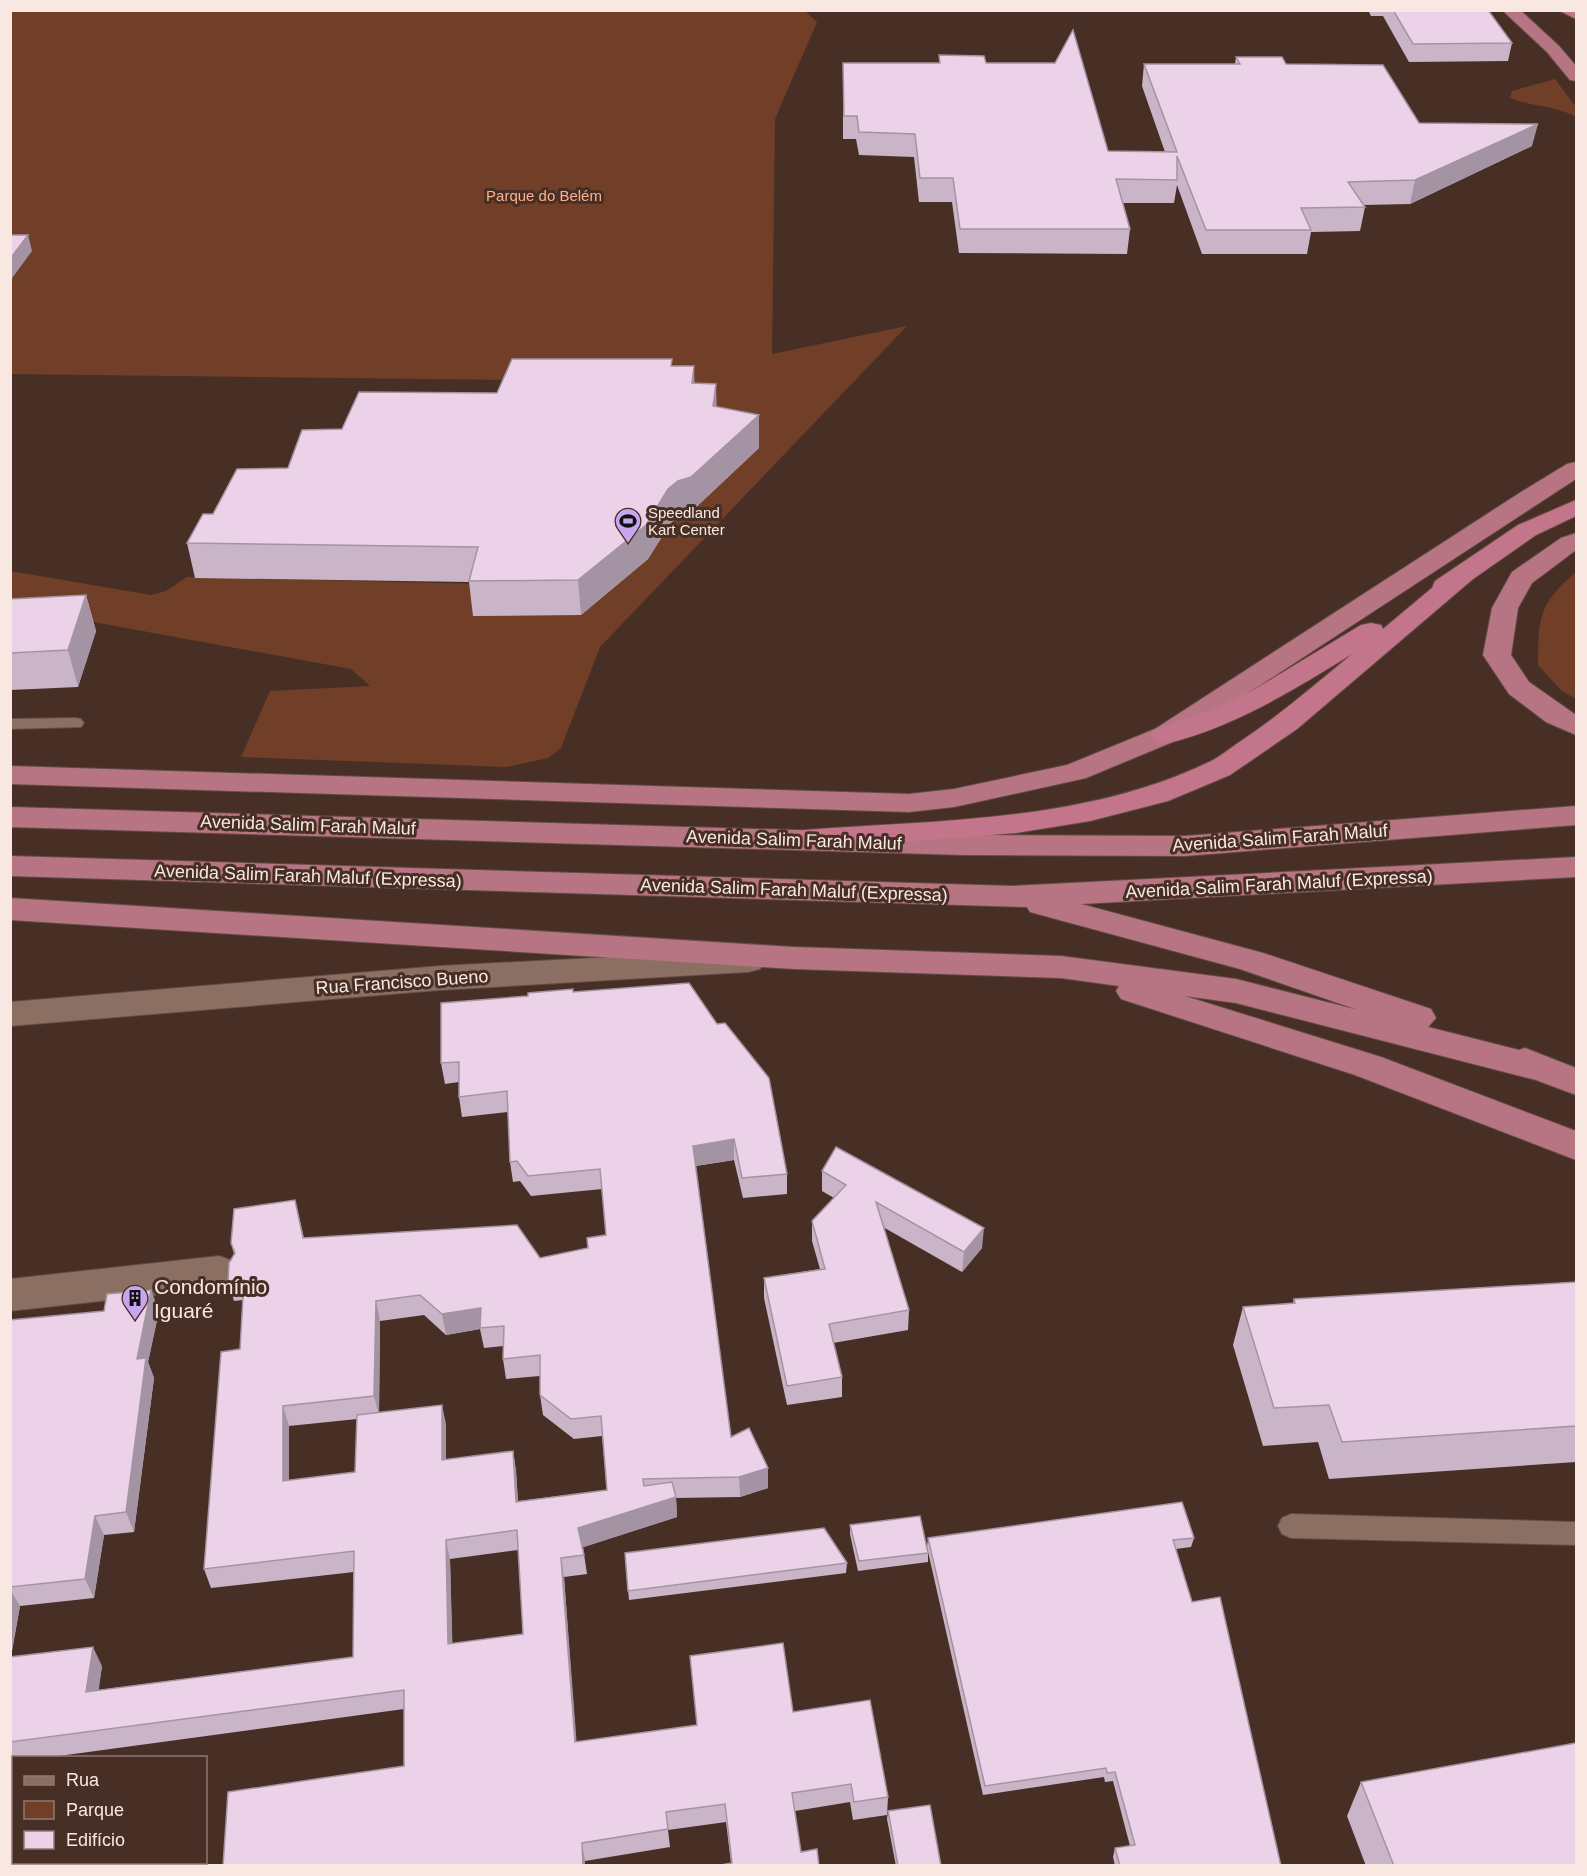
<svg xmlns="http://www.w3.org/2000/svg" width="1587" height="1876" font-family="Helvetica,sans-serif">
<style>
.green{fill:#713f28}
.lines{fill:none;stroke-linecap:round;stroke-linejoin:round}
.service-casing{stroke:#624d44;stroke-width:2}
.minor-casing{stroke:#624d44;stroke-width:2}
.tertiary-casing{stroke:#624d44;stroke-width:2}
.trunk-casing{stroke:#624d44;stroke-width:2}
.motorway-casing{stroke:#624d44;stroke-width:2}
.service{fill:#8b6f63;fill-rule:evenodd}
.minor{fill:#8b6f63;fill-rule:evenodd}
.tertiary{fill:#8b6f63;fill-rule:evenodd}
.trunk{fill:#b77483;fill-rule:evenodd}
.motorway{fill:#c2758b;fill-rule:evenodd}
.wall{fill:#cab5c8;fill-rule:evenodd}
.shaded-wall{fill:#a493a2}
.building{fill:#ebd2e8;stroke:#a493a2;stroke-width:1.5;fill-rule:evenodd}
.labels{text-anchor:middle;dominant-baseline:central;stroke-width:6;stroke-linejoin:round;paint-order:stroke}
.far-park-label{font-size:15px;fill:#fdaf8e;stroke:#482f25}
.far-poi-label{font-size:15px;fill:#f9e8e2;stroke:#482f25;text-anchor:start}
.street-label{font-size:18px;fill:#f9e8e2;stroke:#482f25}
.near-poi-label{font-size:21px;fill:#f9e8e2;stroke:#482f25;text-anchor:start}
</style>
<rect width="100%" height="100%" fill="#482f25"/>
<!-- green -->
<g class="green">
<path d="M 804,10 L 817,22 L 775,119 L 772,354 L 907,326 L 600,647 L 561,748 L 548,758 L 507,767 L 241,757 L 270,691 L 370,686 L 351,669 L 11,607 L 10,571 L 151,595 L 166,591 L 187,577 L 481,584 L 590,381 L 11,374 L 11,11 Z"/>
<path d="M 1555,79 L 1576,107 L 1576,117 C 1556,105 1532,107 1510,98 L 1512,91 Z"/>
<path d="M 1576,572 L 1576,699 L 1562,691 L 1538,665 C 1538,617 1539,604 1576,572 Z"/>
</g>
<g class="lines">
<!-- service casing -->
<g class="service-casing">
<g id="service">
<path d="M 75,718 L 81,719 L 84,723 L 81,727 L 10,729 L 10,719 Z"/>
<path d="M 1291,1514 L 1576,1522 L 1576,1545 L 1291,1538 L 1282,1534 L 1278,1526 L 1282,1518 Z"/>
</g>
</g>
<!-- minor casing -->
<g class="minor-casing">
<path id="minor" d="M 219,1256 L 233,1261 L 239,1272 L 233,1283 L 219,1288 L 10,1311 L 10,1279 Z"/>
</g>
<!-- tertiary casing -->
<g class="tertiary-casing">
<path id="tertiary" d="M 748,950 L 760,953 L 765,961 L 760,969 L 748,972 L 440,990 L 10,1026 L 10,1002 L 440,966 Z"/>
</g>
<!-- trunk casing -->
<g class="trunk-casing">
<g id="trunk">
<path d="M 1502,10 L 1520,10 L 1559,46 L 1576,66 L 1576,81 L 1570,80 L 1547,52 Z"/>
<path d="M 1576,462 L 1576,479 L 1175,741 L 1086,778 L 954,807 L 909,812 L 10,784 L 10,766 L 909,794 L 954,789 L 1067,765 L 1155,729 L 1518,494 L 1567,464 Z"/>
<path d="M 1576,533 L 1576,550 L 1532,583 L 1518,608 L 1511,655 L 1529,682 L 1576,715 L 1576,735 L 1546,722 L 1509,694 L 1483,655 L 1492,608 L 1512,572 L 1561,538 Z"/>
<path d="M 10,807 L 963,835 L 1185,836 L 1576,806 L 1576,825 L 1185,856 L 963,855 L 10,827 Z"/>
<path d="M 10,856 L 1013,886 L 1576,857 L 1576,877 L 1081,904 L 1263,953 L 1431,1009 L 1436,1018 L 1428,1027 L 1519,1050 L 1525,1048 L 1576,1068 L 1576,1095 L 1536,1080 L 1236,1003 L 1185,996 L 1381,1057 L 1576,1131 L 1576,1160 L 1355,1075 L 1121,999 L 1116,991 L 1119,986 L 1061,978 L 794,969 L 10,920 L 10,898 L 794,947 L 1061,956 L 1236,979 L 1358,1010 L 1240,969 L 1030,912 L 1027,907 L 10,876 Z"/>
</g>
</g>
<!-- motorway casing -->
<g class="motorway-casing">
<g id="motorway">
<path d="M 1558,10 L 1576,10 L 1576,19 Z"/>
<path d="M 1576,500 L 1576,516 L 1536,535 L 1473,579 L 1297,729 L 1230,775 L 1168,801 L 1090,821 L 1016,833 L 805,850 L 794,847 L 789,840 L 794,833 L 805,830 C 939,820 1083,822 1207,763 C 1219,758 1230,748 1241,741 C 1280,715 1316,684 1352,654 C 1292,691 1234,727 1165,744 L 1155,741 L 1150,735 L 1155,729 L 1208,711 L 1250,692 L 1361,625 L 1371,623 L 1381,625 L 1383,629 L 1432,588 L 1435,581 L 1518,525 Z"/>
</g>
</g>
<!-- service -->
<use href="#service" class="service"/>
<!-- minor -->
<use href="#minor" class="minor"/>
<!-- tertiary -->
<use href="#tertiary" class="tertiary"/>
<!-- trunk -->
<use href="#trunk" class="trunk"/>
<!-- motorway -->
<use href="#motorway" class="motorway"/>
</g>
<!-- wall -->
<g class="wall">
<path d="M 1368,10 L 1488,10 L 1512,43 L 1508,61 L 1409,62 L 1383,16 L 1371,16 Z"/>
<path d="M 939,55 L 986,63 L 1108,151 L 1165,152 L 1142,86 L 1144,64 L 1235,64 L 1236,57 L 1286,64 L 1419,123 L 1532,146 L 1410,204 L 1364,205 L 1365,207 L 1360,231 L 1311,232 L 1307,254 L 1202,254 L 1177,185 L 1174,203 L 1123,203 L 1130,229 L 1127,254 L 959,253 L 952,202 L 919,202 L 914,157 L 859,155 L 856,139 L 843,139 L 843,63 L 939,63 Z"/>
<path d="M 672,366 L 695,383 L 716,384 L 716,406 L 759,448 L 692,511 L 679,515 L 670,524 L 648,559 L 581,615 L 473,616 L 469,582 L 195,578 L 187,543 L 213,514 L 288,468 L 342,429 L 497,393 Z"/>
<path d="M 86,595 L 96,631 L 78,687 L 10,690 L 10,599 Z"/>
<path d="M 573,992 L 787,1174 L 787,1194 L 743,1198 L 734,1160 L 696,1166 L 731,1437 L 768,1468 L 768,1488 L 740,1497 L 676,1498 L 677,1517 L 583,1547 L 587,1574 L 564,1577 L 576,1742 L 697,1725 L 690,1656 L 793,1712 L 888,1797 L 887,1815 L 853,1820 L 850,1802 L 795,1811 L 801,1852 L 731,1863 L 726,1822 L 668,1830 L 670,1847 L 585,1861 L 404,1766 L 404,1709 L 44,1758 L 14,1758 L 14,1762 L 10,1762 L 10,1320 L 159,1311 L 148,1362 L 154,1378 L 134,1532 L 104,1535 L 94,1598 L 20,1606 L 11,1657 L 102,1666 L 98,1690 L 353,1657 L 354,1572 L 211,1588 L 204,1569 L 240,1349 L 243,1300 L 234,1301 L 228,1281 L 234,1254 L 231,1243 L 295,1200 L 304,1238 L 540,1258 L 588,1248 L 606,1235 L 602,1189 L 531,1196 L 520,1181 L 513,1182 L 510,1162 L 508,1112 L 462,1117 L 459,1097 L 459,1082 L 445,1084 L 441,1063 ZM 424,1315 L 446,1335 L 480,1329 L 484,1348 L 503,1346 L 503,1359 L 506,1379 L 540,1376 L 540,1395 L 543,1415 L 574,1439 L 602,1436 L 607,1490 L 518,1501 L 516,1471 L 513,1451 L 446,1460 L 446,1424 L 379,1412 L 380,1321 ZM 357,1419 L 355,1472 L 289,1480 L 289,1426 ZM 518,1550 L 523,1634 L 452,1644 L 450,1559 Z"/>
<path d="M 822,1171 L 982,1248 L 962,1272 L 883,1227 L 909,1310 L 908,1330 L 833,1343 L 842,1377 L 842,1397 L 787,1405 L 764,1298 L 764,1278 L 820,1269 L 812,1241 L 812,1221 L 834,1198 L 822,1191 Z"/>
<path d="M 1576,1282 L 1576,1462 L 1329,1479 L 1318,1442 L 1263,1446 L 1233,1345 L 1243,1307 L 1293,1303 L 1294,1299 Z"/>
<path d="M 850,1525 L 928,1553 L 928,1562 L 858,1571 L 850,1534 Z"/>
<path d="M 928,1538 L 1194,1538 L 1191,1547 L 1176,1549 L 1192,1602 L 1281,1866 L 1115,1866 L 1113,1857 L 1115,1848 L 1130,1846 L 1113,1781 L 1105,1782 L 1104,1777 L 983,1795 L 927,1547 Z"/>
<path d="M 625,1553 L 847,1563 L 846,1573 L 629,1600 Z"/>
<path d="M 1361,1782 L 1576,1866 L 1366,1866 L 1347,1816 Z"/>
<path d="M 888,1811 L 941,1866 L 896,1866 L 887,1819 Z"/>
</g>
<!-- shaded-wall -->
<g class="shaded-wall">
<path d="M 1538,124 L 1532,146 L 1410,204 L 1415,180 Z"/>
<path d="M 28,235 L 32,251 L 10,281 L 10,259 Z"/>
<path d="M 694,366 L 695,399 L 692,383 Z"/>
<path d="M 716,384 L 717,417 L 713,406 Z"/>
<path d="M 759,415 L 759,448 L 692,511 L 679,515 L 670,524 L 648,559 L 581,615 L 578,580 L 668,489 Z"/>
<path d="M 86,595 L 96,631 L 78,687 L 68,650 Z"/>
<path d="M 734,1139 L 734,1160 L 694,1166 L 693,1146 Z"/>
<path d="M 984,1228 L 982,1248 L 962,1272 L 964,1252 Z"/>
<path d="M 151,1290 L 159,1311 L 148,1362 L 154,1378 L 134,1532 L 126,1512 L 137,1359 Z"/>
<path d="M 376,1301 L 380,1321 L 379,1416 L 374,1396 Z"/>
<path d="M 481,1308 L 480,1329 L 446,1335 L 442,1314 Z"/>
<path d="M 442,1405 L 446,1424 L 446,1480 L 442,1460 Z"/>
<path d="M 283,1406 L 289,1426 L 289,1501 L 283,1481 Z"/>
<path d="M 513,1451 L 516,1471 L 519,1521 L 516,1502 Z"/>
<path d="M 768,1468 L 768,1488 L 740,1497 L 739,1477 Z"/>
<path d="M 676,1497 L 677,1517 L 581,1548 L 578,1528 Z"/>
<path d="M 95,1516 L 104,1535 L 94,1598 L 85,1579 Z"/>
<path d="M 446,1540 L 450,1559 L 453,1663 L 448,1644 Z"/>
<path d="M 561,1558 L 564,1577 L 578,1760 L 575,1742 Z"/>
<path d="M 10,1589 L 20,1606 L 10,1659 Z"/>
<path d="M 93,1647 L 102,1666 L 96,1711 L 86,1692 Z"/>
<path d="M 582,1843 L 585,1861 L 585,1866 L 583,1866 Z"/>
</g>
<!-- building -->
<g class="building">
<path d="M 1393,10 L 1488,10 L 1512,43 L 1413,44 Z"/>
<path d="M 1073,30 L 1108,151 L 1177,152 L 1144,64 L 1240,64 L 1236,57 L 1282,57 L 1286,64 L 1383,65 L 1419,123 L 1538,124 L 1415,180 L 1348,182 L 1365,207 L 1301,208 L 1311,230 L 1206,230 L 1177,156 L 1177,180 L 1116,179 L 1130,229 L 960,229 L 953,178 L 920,178 L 915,134 L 859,132 L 857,116 L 844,116 L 843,63 L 940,63 L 939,55 L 984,56 L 986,63 L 1055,63 Z"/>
<path d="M 10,235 L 28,235 L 10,259 Z"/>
<path d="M 512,359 L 672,359 L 671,366 L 694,366 L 692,383 L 716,384 L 713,406 L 759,415 L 691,477 L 678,481 L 668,489 L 646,525 L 578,580 L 469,581 L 478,547 L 187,543 L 203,514 L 213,514 L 237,469 L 288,468 L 302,430 L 342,429 L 359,392 L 497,393 Z"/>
<path d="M 86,595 L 68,650 L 10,653 L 10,599 Z"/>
<path d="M 689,983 L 717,1024 L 725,1023 L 769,1078 L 787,1174 L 742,1178 L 734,1139 L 693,1146 L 731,1437 L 749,1428 L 768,1468 L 739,1477 L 643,1479 L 644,1486 L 672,1482 L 676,1497 L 578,1528 L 584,1555 L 561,1558 L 575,1742 L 697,1725 L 690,1656 L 783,1643 L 793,1712 L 870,1700 L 888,1797 L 854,1802 L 851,1784 L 792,1793 L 801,1852 L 817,1849 L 819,1866 L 715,1866 L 732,1863 L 725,1804 L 666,1812 L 668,1829 L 582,1843 L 583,1866 L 223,1866 L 228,1792 L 404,1766 L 404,1690 L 10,1742 L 10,1657 L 93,1647 L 86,1692 L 353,1657 L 354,1551 L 204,1569 L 221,1352 L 240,1349 L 244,1280 L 228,1281 L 229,1263 L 235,1253 L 231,1243 L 234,1209 L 295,1200 L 303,1238 L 517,1225 L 540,1258 L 588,1248 L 587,1238 L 606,1235 L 600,1169 L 528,1176 L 517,1161 L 510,1162 L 507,1091 L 459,1097 L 459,1062 L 441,1063 L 441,1003 L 528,996 L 528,993 L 573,989 L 573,992 ZM 420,1295 L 442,1314 L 481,1308 L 480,1328 L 504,1326 L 503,1359 L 540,1355 L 540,1395 L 571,1419 L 601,1416 L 607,1490 L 516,1502 L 513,1451 L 442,1460 L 442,1405 L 357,1415 L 355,1472 L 283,1481 L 283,1406 L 374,1396 L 376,1301 ZM 517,1530 L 523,1634 L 448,1644 L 446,1540 Z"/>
<path d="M 836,1147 L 984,1228 L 964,1252 L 876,1202 L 909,1310 L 829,1324 L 842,1377 L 787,1386 L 764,1278 L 825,1269 L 812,1221 L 846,1185 L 822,1171 Z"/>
<path d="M 1576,1282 L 1576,1426 L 1342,1442 L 1329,1405 L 1274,1408 L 1243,1307 L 1295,1303 L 1294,1299 Z"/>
<path d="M 151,1290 L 137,1359 L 146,1358 L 126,1512 L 95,1516 L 85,1579 L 10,1587 L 10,1320 L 104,1311 L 107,1294 Z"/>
<path d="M 1182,1502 L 1194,1538 L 1173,1540 L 1192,1602 L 1220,1597 L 1281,1866 L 1120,1866 L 1115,1848 L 1135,1845 L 1115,1772 L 1107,1773 L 1106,1768 L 985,1786 L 928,1538 Z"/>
<path d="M 920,1516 L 928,1553 L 859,1561 L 850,1525 Z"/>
<path d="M 824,1528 L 847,1563 L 628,1591 L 625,1553 Z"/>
<path d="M 1576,1743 L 1576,1866 L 1394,1866 L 1361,1782 Z"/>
<path d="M 14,1795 L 14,1863 L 49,1863 L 51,1866 L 10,1866 L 10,1797 Z"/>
<path d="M 930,1805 L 941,1866 L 898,1866 L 888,1811 Z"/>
</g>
<!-- icons -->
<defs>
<g id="stadium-pin" transform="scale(1.35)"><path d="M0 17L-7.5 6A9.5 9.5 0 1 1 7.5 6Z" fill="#c7a6ef" stroke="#482f25"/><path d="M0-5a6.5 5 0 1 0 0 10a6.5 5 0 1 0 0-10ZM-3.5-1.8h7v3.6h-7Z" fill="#111"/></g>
<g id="building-pin" transform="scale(1.35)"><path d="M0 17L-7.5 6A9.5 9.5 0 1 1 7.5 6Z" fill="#c7a6ef" stroke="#482f25"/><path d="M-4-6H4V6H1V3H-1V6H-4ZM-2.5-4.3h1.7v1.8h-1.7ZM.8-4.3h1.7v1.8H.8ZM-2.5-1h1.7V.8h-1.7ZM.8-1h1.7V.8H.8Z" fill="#111"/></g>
</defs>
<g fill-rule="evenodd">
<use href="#stadium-pin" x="628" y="521"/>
<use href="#building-pin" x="135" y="1298"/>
</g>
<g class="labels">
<!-- far-park labels -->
<g class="far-park-label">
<text x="544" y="195">Parque do Belém</text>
</g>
<!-- far-poi labels -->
<g class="far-poi-label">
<text x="648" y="512">Speedland<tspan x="648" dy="17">Kart Center</tspan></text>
</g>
<!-- street labels -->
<g class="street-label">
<text transform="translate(308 825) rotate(2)">Avenida Salim Farah Maluf</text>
<text transform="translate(1280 838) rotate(-4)">Avenida Salim Farah Maluf</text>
<text transform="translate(794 840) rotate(2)">Avenida Salim Farah Maluf</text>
<text transform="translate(308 876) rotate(2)">Avenida Salim Farah Maluf (Expressa)</text>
<text transform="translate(1279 884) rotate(-3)">Avenida Salim Farah Maluf (Expressa)</text>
<text transform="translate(794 890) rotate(2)">Avenida Salim Farah Maluf (Expressa)</text>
<text transform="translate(402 982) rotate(-4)">Rua Francisco Bueno</text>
</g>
<!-- near-poi labels -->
<g class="near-poi-label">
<text x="154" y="1286">Condomínio<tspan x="154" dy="24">Iguaré</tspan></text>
</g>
</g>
<!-- border -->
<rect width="1587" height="1876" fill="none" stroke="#f9e8e2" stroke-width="24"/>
<!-- legend -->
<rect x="12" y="1756" width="195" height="108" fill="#482f25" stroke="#8f7971" stroke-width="1.5"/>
<rect x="24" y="1776" width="30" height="9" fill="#8b6f63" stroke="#8f7971" stroke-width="1.5"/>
<text x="66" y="1786" font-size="18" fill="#f9e8e2">Rua</text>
<rect x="24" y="1801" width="30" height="18" fill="#713f28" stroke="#8f7971" stroke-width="1.5"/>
<text x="66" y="1816" font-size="18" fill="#f9e8e2">Parque</text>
<rect x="24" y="1831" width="30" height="18" fill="#ebd2e8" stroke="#8f7971" stroke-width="1.5"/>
<text x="66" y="1846" font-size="18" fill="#f9e8e2">Edifício</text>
</svg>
